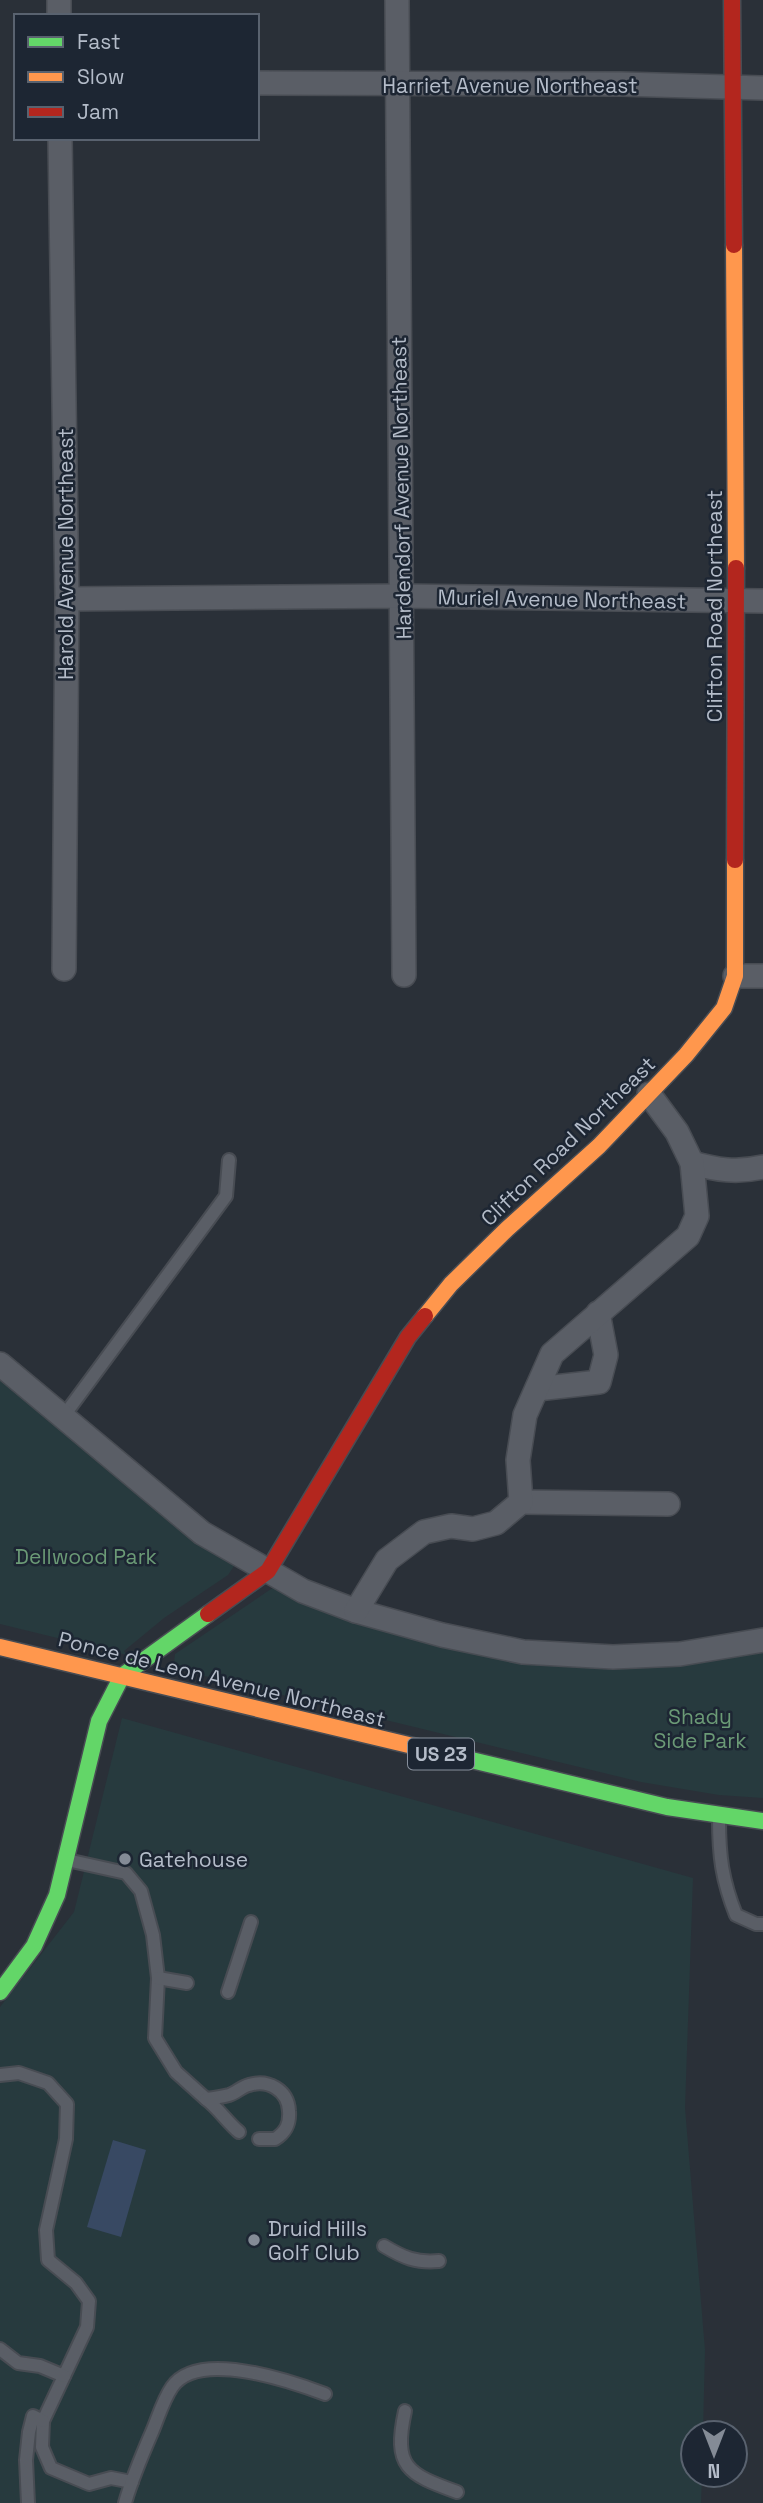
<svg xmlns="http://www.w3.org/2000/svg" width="763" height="2503" font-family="'Space Grotesk',sans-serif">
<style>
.green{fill:#273a3e}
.water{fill:#384963}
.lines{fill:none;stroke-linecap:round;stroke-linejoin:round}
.lane-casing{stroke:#484c53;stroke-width:16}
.street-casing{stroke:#484c53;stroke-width:26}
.fast-casing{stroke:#484c53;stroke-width:19}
.slow-casing{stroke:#484c53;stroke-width:19}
.jam-casing{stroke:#484c53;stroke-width:19}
.lane{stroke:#5a5e66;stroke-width:12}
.street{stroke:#5a5e66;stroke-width:23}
.fast{stroke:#63d668;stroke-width:16}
.slow{stroke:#ff974d;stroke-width:16}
.jam{stroke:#b3261e;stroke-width:16}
.poi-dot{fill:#848b96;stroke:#1d2633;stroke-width:2.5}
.labels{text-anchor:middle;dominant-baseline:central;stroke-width:5;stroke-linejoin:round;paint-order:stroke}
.shield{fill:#1d2633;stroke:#878f9c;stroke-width:2}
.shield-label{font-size:19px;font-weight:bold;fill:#b4bcc9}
.street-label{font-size:21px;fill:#b4bcc9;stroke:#1d2633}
.park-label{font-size:21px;fill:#6b9a76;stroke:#1d2633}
.poi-label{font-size:21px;fill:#b4bcc9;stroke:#1d2633;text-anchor:start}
</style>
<rect width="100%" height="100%" fill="#2a3038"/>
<!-- green -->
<g class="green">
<path d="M 0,1375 L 236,1563 L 228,1575 L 164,1618 L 124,1651 L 127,1655 L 0,1624 Z"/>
<path d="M 280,1586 L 602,1666 L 696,1664 L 763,1651 L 763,1798 L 719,1795 L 641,1782 L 180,1670 L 174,1663 L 175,1654 L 271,1589 Z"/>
<path d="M 122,1718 L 693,1878 L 685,2108 L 705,2350 L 703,2433 L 693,2433 L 693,2475 L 702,2475 L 701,2503 L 0,2503 L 0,2007 L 74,1912 Z"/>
</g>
<!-- water -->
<path class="water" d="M 113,2140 L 146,2150 L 121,2237 L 87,2227 Z"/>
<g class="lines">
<!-- lane casing -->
<g class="lane-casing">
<g id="lane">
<path d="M 63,1417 L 226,1196 L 229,1160"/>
<path d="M 719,1819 C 719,1856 722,1880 736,1915 L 756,1924 L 763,1924"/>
<path d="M 67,1860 L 126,1873 L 141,1891 L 153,1935 L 158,1978 L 155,2038 L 176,2072 L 206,2099"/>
<path d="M 158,1978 L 187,1983"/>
<path d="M 228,1992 L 251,1922"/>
<path d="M 0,2075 L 19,2073 L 48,2083 L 67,2104 L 66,2139 L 46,2230 L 48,2260 L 76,2283 L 89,2301 L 87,2327 L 43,2421 L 42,2447 L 51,2468 L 89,2484 L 111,2478 L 132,2482"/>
<path d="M 239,2132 C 227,2122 219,2109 206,2099 C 214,2098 221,2097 229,2095 C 236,2093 241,2087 249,2085 C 268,2079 288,2090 289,2111 C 290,2124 286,2132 275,2139 L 259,2139"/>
<path d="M 384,2246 C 404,2258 416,2263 439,2261"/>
<path d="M 0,2349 L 18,2363 L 40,2366 L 64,2376"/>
<path d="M 405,2411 C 393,2467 407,2474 457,2492"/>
<path d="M 28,2503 L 26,2460 L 29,2432 L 33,2416 L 43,2421"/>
<path d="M 125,2503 C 132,2478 142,2455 152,2432 C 158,2418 163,2400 172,2387 C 198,2349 290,2381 325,2394"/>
</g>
</g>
<!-- street casing -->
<g class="street-casing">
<g id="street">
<path d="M 397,0 L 404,975"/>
<path d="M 59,16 L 59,0"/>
<path d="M 257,83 L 621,84 L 763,88"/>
<path d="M 60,138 L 67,599 L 64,969"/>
<path d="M 67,599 L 402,596 L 763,601"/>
<path d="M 735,976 L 763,976"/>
<path d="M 692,1163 C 717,1170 737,1173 763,1167"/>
<path d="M 0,1364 L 202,1533 L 303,1591 L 356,1611 L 442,1635 L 523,1652 L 613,1657 L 680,1654 L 763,1640"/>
<path d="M 537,1389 L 599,1382 L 606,1355 L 598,1313"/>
<path d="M 521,1502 L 668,1504"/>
<path d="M 356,1611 L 387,1560 L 424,1532 L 451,1526 L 473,1529 L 496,1523 L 521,1502 L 518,1460 L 525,1415 L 552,1354 L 688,1236 L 697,1216 L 692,1163 L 677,1132 L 649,1094"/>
</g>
</g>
<!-- fast casing -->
<g class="fast-casing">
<g id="fast">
<path d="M 417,1747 L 667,1807 L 763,1821"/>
<path d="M 0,1992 L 34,1946 L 57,1895 L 99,1721 L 122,1676 L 208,1614"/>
</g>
</g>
<!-- slow casing -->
<g class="slow-casing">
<g id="slow">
<path d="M 734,245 L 736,568"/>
<path d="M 425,1316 L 451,1284 L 507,1229 L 599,1146 L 686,1055 L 724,1008 L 735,976 L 735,860"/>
<path d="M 0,1647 L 417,1747"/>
</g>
</g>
<!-- jam casing -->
<g class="jam-casing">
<g id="jam">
<path d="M 732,0 L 734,245"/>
<path d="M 735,860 L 736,568"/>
<path d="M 208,1614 L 268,1571 L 408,1337 L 425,1316"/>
</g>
</g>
<!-- lane -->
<use href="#lane" class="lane"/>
<!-- street -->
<use href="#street" class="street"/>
<!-- fast -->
<use href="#fast" class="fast"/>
<!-- slow -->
<use href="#slow" class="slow"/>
<!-- jam -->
<use href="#jam" class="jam"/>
</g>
<!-- markers -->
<g class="poi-dot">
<circle cx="125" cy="1859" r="7"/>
<circle cx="254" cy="2240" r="7"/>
</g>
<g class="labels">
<!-- shield labels -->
<rect class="shield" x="408" y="1738.5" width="66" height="31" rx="5"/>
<g class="shield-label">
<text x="441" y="1754">US 23</text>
</g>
<!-- street labels -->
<g class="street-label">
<text x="510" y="85">Harriet Avenue Northeast</text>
<text transform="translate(401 488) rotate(-91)">Hardendorf Avenue Northeast</text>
<text transform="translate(65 554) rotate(-90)">Harold Avenue Northeast</text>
<text transform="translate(562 599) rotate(1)">Muriel Avenue Northeast</text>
<text transform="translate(714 606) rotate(-90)">Clifton Road Northeast</text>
<text transform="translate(568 1141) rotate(-44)">Clifton Road Northeast</text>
<text transform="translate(222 1679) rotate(14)">Ponce de Leon Avenue Northeast</text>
</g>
<!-- park labels -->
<g class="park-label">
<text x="86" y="1556">Dellwood Park</text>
<text x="700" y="1716">Shady<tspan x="700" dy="24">Side Park</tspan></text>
</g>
<!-- poi labels -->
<g class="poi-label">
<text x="139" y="1859">Gatehouse</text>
<text x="268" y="2228">Druid Hills<tspan x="268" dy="24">Golf Club</tspan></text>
</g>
</g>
<!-- legend -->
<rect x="14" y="14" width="245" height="126" fill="#1d2633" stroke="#59626f" stroke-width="2"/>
<rect x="28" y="37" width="35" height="10" fill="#63d668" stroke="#59626f" stroke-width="2"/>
<text x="77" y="49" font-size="21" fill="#b4bcc9">Fast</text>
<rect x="28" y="72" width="35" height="10" fill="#ff974d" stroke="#59626f" stroke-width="2"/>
<text x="77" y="84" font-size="21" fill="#b4bcc9">Slow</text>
<rect x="28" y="107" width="35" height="10" fill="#b3261e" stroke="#59626f" stroke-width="2"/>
<text x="77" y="119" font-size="21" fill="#b4bcc9">Jam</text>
<!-- north arrow -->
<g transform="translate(714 2454) rotate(180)"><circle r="33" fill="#1d2633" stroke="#59626f" stroke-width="2"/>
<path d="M0-5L12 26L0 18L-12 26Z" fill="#848b96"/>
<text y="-10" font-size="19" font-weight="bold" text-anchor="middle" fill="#b4bcc9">N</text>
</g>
</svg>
